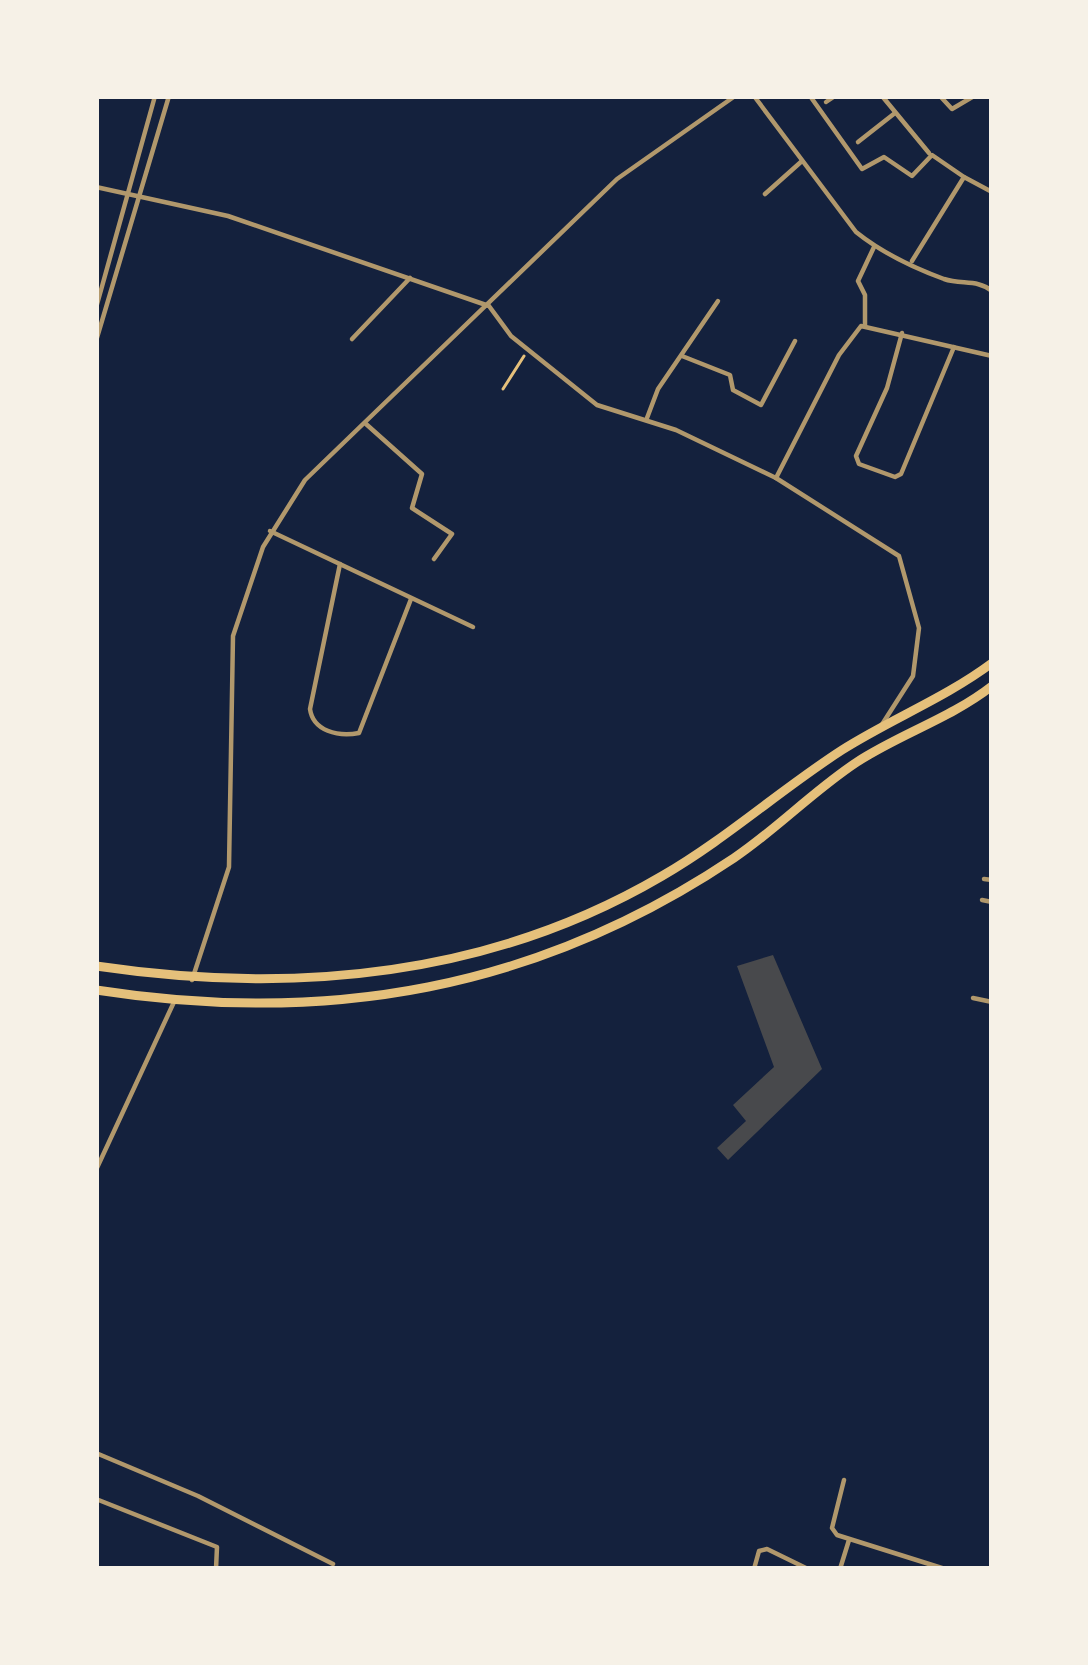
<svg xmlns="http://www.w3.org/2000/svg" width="1088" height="1665" font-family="'Fira Sans Condensed',sans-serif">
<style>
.building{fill:#48494c}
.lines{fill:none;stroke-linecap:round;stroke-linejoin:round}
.path{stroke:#e5c07b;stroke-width:3}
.minor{stroke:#b1986c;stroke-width:4.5}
.trunk{stroke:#e5c07b;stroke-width:9}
</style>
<rect width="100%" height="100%" fill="#14213d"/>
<!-- building -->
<path class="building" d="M 773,955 L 822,1069 L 728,1160 L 717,1148 L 746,1121 L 733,1105 L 774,1067 L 737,966 Z"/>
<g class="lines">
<!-- path -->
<path class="path" d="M 503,389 L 524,356"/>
<!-- minor -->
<g class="minor">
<path d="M 754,96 L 856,232 C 881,252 914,268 944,279 C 962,285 977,279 992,291"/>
<path d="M 810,96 L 862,169 L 884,157 L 912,176 L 932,155 L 964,177"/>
<path d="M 882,96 L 929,153"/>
<path d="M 940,96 L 952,109 L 974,96"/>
<path d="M 826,102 L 835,96"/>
<path d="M 858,142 L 895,113"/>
<path d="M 96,187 L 228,216 L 489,306 L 511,336 L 597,405 L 676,430 L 776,478 L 839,355 L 861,326 L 992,356"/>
<path d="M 765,194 L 802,161"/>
<path d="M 912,261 L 964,177 L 992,192"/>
<path d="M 96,308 L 155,96"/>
<path d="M 865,325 L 865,295 L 858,281 L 874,247"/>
<path d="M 902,333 L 887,388 L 856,456 L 859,464 L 895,477 L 901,474 L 954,347"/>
<path d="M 352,339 L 410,278"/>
<path d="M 96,341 L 169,96"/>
<path d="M 682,356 L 730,375 L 733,390 L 761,405 L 795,341"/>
<path d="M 647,418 L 658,389 L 718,301"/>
<path d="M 366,424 L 422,474 L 412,508 L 452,534 L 434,559"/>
<path d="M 776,478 L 899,556 L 919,628 L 913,676 L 881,726"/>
<path d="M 270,531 L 473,627"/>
<path d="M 340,564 L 310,709 C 313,731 338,737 359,733 L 411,599"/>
<path d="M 984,879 L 992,880"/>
<path d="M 982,900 L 992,902"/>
<path d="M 192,980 L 229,867 L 233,636 L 263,547 L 305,480 L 617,179 L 735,96"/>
<path d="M 973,998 L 992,1002"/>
<path d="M 96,1170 L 174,1002"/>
<path d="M 96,1453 L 198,1496 L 333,1564"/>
<path d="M 844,1480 L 832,1528 L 837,1535 L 945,1569"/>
<path d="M 96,1499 L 217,1547 L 216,1569"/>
<path d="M 754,1569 L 759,1551 L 767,1549 L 808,1569"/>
<path d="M 840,1569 L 849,1540"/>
</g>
<!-- trunk -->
<g class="trunk">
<path d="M 96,966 C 292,995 488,978 662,876 C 726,839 780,790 842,750 C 891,719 945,698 992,663"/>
<path d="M 96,990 C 328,1026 537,990 734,858 C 777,829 813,791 857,762 C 900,734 951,718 992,686"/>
</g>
</g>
<!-- border -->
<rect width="1088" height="1665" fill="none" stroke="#f6f1e7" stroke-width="198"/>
</svg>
